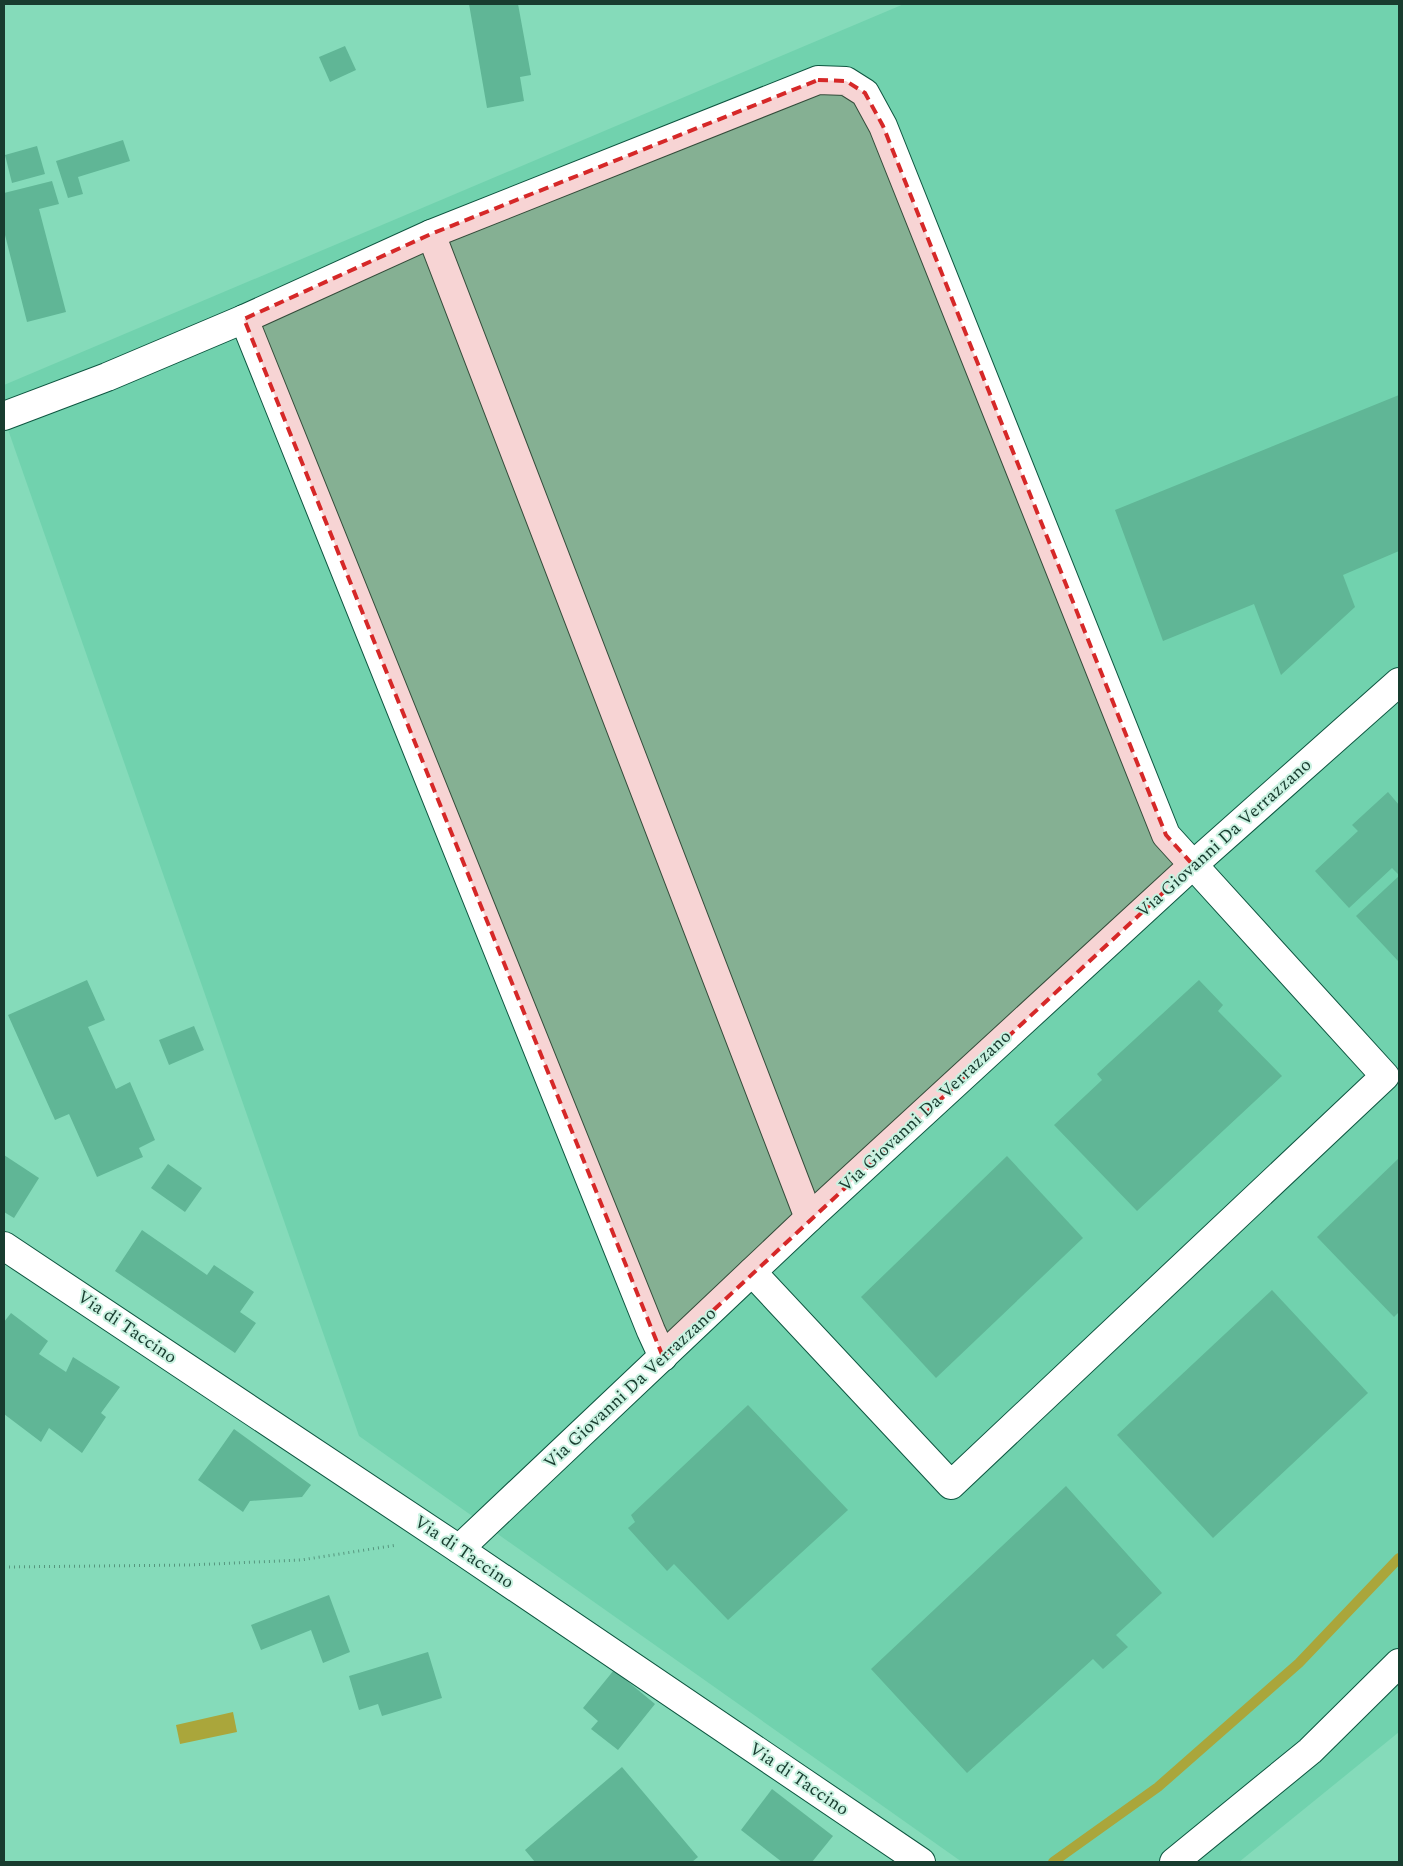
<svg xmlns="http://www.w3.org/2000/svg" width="1403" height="1866" font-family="Spectral,serif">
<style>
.built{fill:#71d2ae}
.water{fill:#aaa63b}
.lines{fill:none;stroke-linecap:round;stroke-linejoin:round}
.stream{stroke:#aaa63b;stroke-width:10}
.building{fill:#60b696}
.minor-casing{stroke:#0d5640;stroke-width:30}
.major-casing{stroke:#0d5640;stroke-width:30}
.path{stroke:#56967e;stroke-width:3;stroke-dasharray:1 4;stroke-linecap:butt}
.minor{stroke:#fff;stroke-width:28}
.major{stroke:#fff;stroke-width:28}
.marked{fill:#d62828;fill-opacity:0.2;stroke:#d62828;stroke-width:4;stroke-dasharray:10 6;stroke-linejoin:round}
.labels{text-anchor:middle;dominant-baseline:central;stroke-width:4;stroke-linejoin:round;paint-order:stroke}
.street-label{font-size:18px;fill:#183c2f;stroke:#c9f2e1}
</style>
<rect width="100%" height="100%" fill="#85dbba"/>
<!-- built -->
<path class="built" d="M 904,4 L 1399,4 L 1399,1732 L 1239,1862 L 962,1862 L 359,1436 L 4,418 L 4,385 Z"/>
<!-- water -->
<path class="water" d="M 233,1712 L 237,1732 L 180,1744 L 176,1725 Z"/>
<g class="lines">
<!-- stream -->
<path class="stream" d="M 1053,1862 L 1158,1787 L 1299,1663 L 1399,1558"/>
</g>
<!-- building -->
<g class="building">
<path d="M 469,4 L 518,4 L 531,75 L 520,77 L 524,101 L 487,108 Z"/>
<path d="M 345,46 L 356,70 L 330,82 L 319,57 Z"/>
<path d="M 123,140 L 130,161 L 78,177 L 83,194 L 68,198 L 56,161 Z"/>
<path d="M 37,146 L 45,174 L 12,183 L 5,155 Z"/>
<path d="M 52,181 L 59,204 L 39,209 L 66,312 L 27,322 L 4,231 L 4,193 Z"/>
<path d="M 1399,395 L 1399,551 L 1343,575 L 1355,607 L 1281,675 L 1254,604 L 1163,641 L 1115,510 Z"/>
<path d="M 1388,792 L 1399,805 L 1399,875 L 1392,868 L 1349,908 L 1315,871 L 1358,831 L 1352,825 Z"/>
<path d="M 1399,876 L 1399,962 L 1356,916 Z"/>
<path d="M 87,980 L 105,1020 L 88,1027 L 116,1089 L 130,1082 L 155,1140 L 139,1148 L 143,1157 L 97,1177 L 69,1114 L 55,1120 L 8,1015 Z"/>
<path d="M 1199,980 L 1223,1005 L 1218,1011 L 1282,1076 L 1137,1211 L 1054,1125 L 1102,1080 L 1097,1074 Z"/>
<path d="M 194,1026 L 204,1050 L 169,1065 L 159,1040 Z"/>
<path d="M 4,1155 L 39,1178 L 14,1218 L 4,1212 Z"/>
<path d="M 1007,1156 L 1083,1238 L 936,1378 L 861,1297 Z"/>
<path d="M 1399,1158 L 1399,1312 L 1394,1317 L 1317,1237 Z"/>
<path d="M 168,1164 L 202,1188 L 185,1212 L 151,1188 Z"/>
<path d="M 142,1230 L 207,1275 L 214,1265 L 254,1292 L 240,1312 L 256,1323 L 235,1353 L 115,1271 Z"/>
<path d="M 1272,1290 L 1368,1393 L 1213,1538 L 1117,1435 Z"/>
<path d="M 11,1313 L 48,1341 L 39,1354 L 66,1372 L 73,1357 L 120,1387 L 101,1413 L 106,1417 L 82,1453 L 49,1428 L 41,1442 L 4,1414 L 4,1322 Z"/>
<path d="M 748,1405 L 848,1510 L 728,1620 L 674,1564 L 667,1571 L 628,1528 L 635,1522 L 631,1515 Z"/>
<path d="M 234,1429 L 311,1485 L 302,1497 L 250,1501 L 243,1512 L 198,1480 Z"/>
<path d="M 1066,1486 L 1162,1593 L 1116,1635 L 1128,1647 L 1103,1669 L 1093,1659 L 967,1773 L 871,1669 Z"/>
<path d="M 329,1595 L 350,1652 L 323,1663 L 311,1630 L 261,1650 L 251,1625 Z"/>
<path d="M 428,1652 L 442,1698 L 382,1716 L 378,1704 L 359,1710 L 349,1676 Z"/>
<path d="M 614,1670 L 655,1704 L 618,1750 L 591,1729 L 598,1721 L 583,1708 Z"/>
<path d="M 622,1767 L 698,1857 L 692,1862 L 535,1862 L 525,1850 Z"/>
<path d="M 772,1789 L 833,1836 L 812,1862 L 782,1862 L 741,1830 Z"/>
</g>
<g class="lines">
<!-- minor casing -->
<g class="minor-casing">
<g id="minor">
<path d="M 431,234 L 809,1218"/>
<path d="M 244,319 L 651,1331 L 663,1357"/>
<path d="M 4,416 L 107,377 L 244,319 L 431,234 L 818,80 L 846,81 L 865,93 L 883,126 L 1166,835 L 1385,1076 L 951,1485 L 752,1272"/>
<path d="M 4,1246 L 459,1549 L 921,1862"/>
<path d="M 459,1549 L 809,1218 L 1193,865 L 1399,682"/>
</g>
</g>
<!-- major casing -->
<g class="major-casing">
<path id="major" d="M 1174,1862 L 1310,1751 L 1399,1663"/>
</g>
<!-- path -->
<path class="path" d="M 4,1567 L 190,1565 L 301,1560 L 397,1545"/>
<!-- minor -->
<use href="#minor" class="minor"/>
<!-- major -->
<use href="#major" class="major"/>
</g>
<!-- marked area -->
<path class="marked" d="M 818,80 L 846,81 L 865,93 L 883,126 L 1166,835 L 1193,865 L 663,1357 L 244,319 L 431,234 Z"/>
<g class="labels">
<!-- street labels -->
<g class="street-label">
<text transform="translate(1224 838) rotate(-42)">Via Giovanni Da Verrazzano</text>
<text transform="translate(925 1111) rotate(-43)">Via Giovanni Da Verrazzano</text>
<text transform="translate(127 1327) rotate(34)">Via di Taccino</text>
<text transform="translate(630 1388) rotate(-43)">Via Giovanni Da Verrazzano</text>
<text transform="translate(464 1552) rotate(34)">Via di Taccino</text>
<text transform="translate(799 1779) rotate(34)">Via di Taccino</text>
</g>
</g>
<!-- border -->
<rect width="1403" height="1866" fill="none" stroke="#183c2f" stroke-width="10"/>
</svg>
